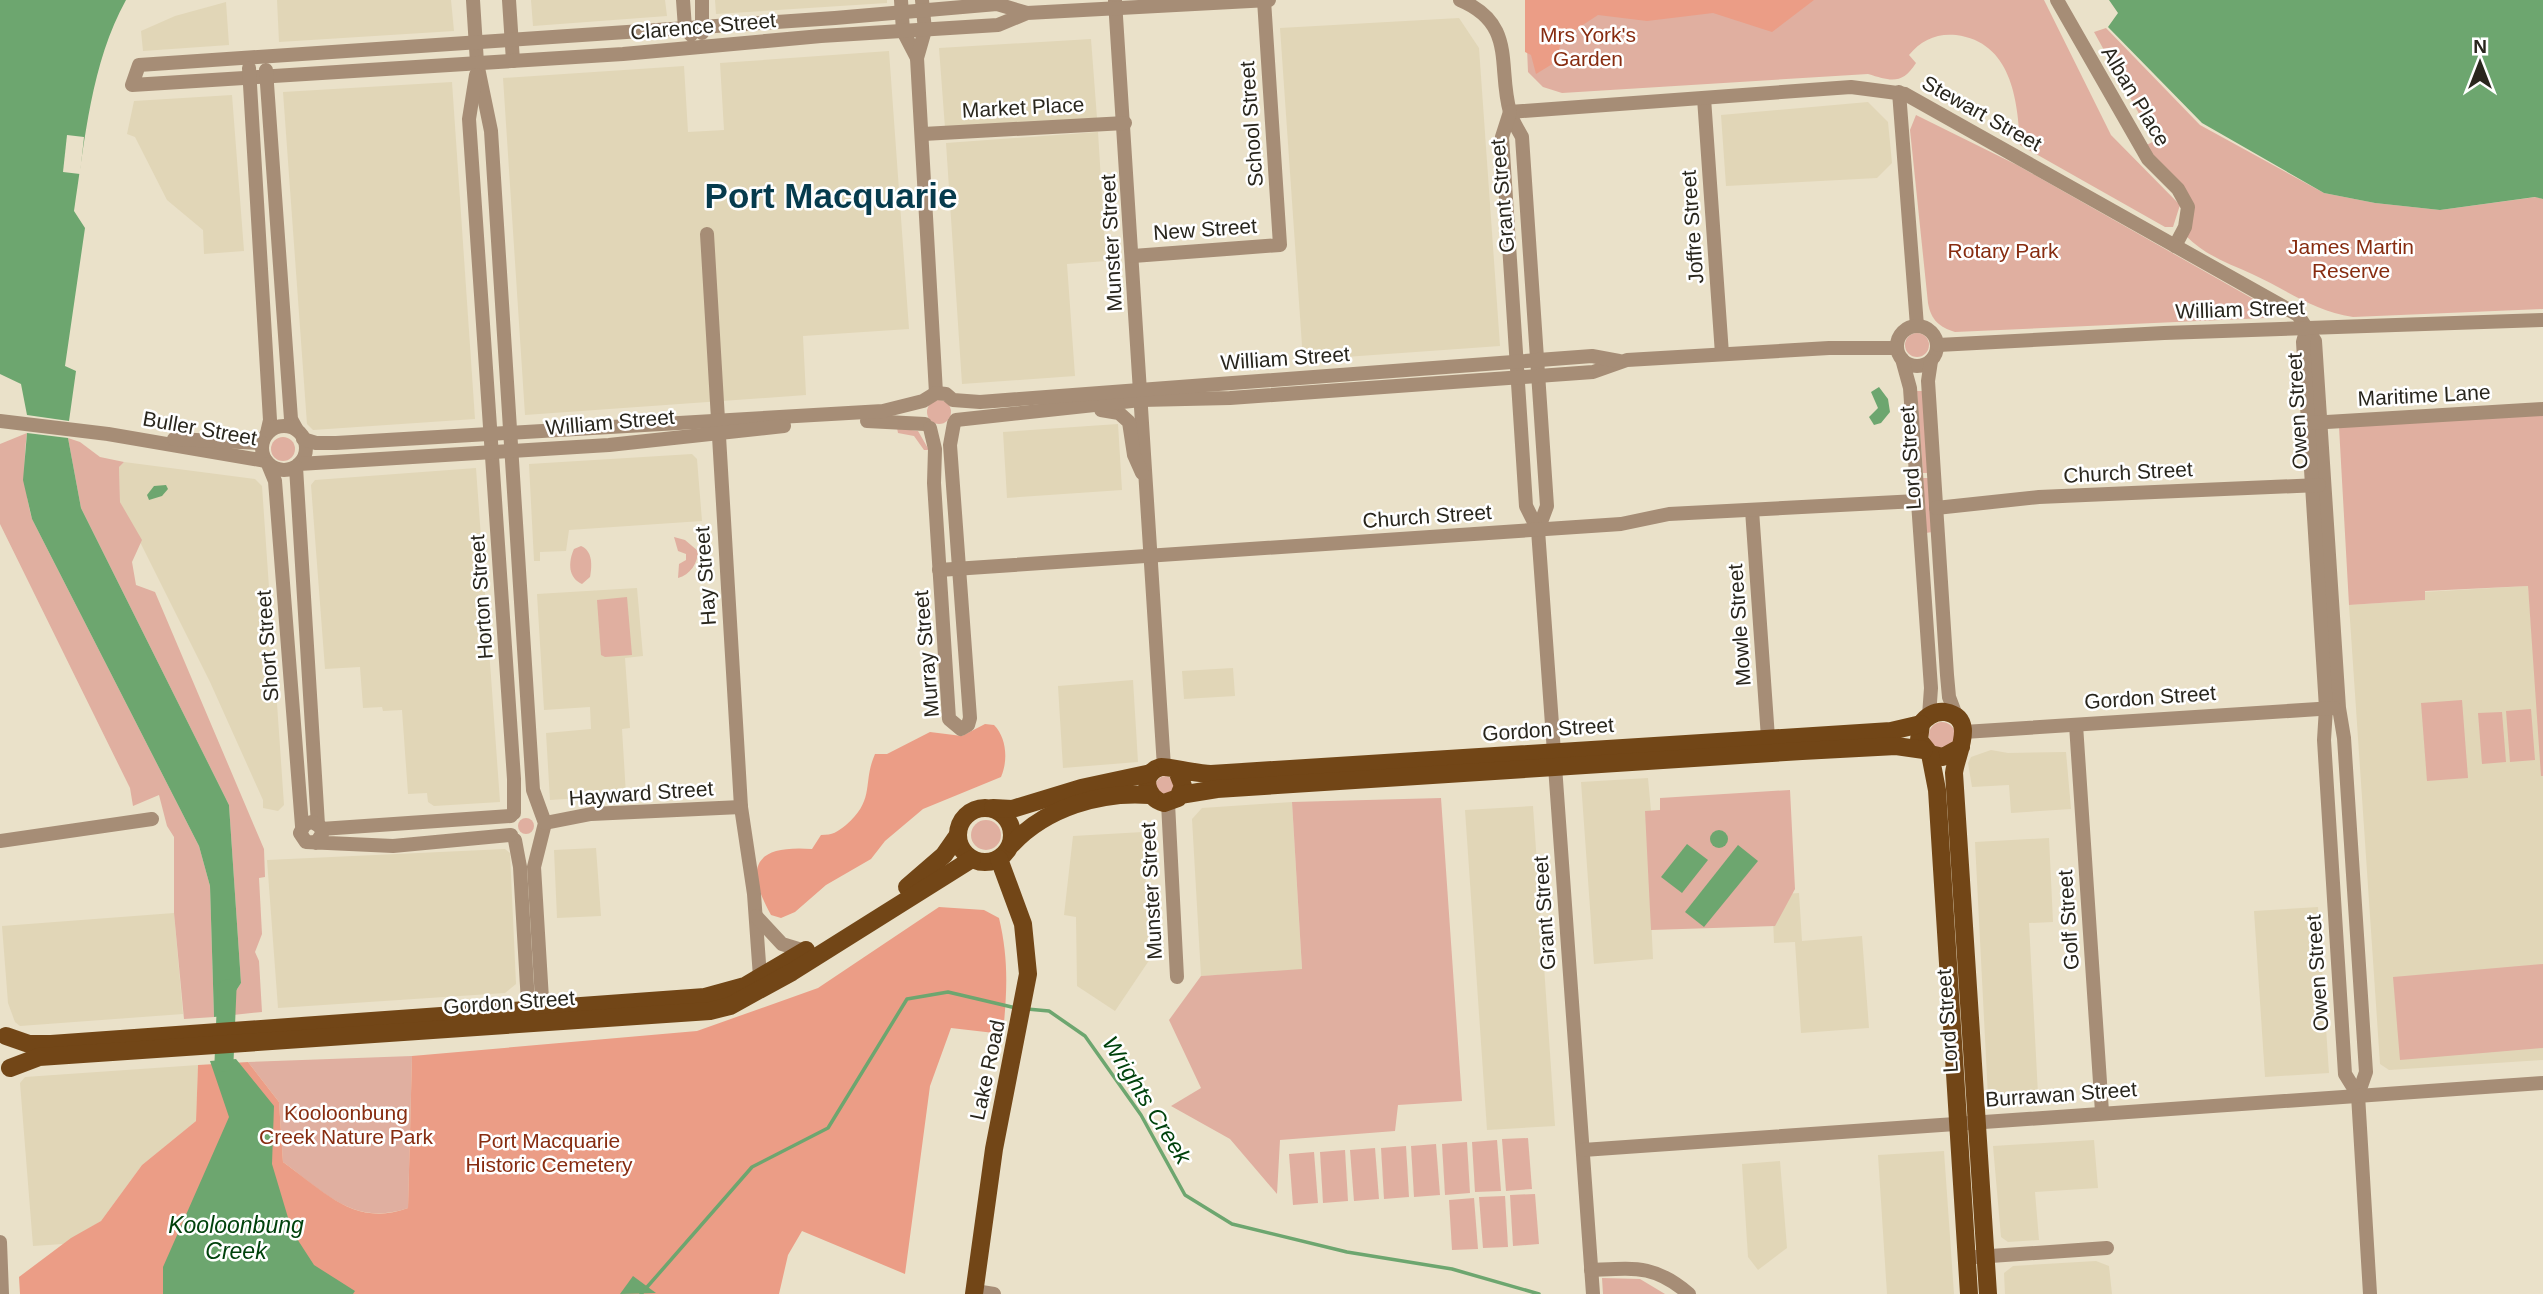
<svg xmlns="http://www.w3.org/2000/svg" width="2543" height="1294" font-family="Arial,sans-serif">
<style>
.built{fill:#e1d6b7}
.green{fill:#e0afa0}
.forest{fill:#eb9d86}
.water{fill:#6da66f}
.pier{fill:#eae1c9}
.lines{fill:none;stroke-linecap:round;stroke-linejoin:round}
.stream{stroke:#6da66f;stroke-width:3.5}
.river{stroke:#6da66f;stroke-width:19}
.minor{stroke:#a68d76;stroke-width:14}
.major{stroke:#724617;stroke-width:18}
.labels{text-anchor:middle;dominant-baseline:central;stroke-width:5;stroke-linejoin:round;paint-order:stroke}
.street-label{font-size:21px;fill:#29261d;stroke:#fff}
.park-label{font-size:21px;fill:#872c10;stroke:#fff}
.water-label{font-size:23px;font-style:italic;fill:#00420c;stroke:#fff}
.town-label{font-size:35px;font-weight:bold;fill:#063b4d;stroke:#fff}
</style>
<rect width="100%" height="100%" fill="#eae1c9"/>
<!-- built -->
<g class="built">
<path d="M 277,0 L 451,0 L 454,31 L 279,42 Z"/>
<path d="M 531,0 L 665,0 L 667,16 L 533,26 Z"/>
<path d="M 715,0 L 887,0 L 887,3 L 716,14 Z"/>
<path d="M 226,2 L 229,45 L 143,51 L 141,31 L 175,16 Z"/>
<path d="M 1459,18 L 1479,48 L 1500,346 L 1303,360 L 1280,28 Z"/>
<path d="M 1091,39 L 1097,118 L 945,128 L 939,48 Z"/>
<path d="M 889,51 L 909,329 L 803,336 L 806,395 L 525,415 L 503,78 L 684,66 L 688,132 L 724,130 L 720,63 Z"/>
<path d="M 452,82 L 475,419 L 313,430 L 307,424 L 283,92 Z"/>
<path d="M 232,95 L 244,251 L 204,254 L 203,230 L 167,200 L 135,137 L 127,134 L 134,101 Z"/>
<path d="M 1868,102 L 1888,122 L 1892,163 L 1877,178 L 1726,186 L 1721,115 Z"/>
<path d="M 1098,132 L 1106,261 L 1067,264 L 1075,376 L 962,384 L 946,143 Z"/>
<path d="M 1118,424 L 1122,490 L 1007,498 L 1003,432 Z"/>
<path d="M 692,454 L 697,459 L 702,521 L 569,530 L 566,551 L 540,552 L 540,561 L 534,561 L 529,464 Z"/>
<path d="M 124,462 L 255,479 L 262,486 L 284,805 L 278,811 L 263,808 L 263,800 L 210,682 L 120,502 L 119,467 Z"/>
<path d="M 476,468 L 500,802 L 434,806 L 428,802 L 427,793 L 408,794 L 402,710 L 383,711 L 382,707 L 363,708 L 360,667 L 325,669 L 311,485 L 315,480 Z"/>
<path d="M 2528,586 L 2543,776 L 2543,1060 L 2389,1070 L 2380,1064 L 2349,605 L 2424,600 L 2424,592 Z"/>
<path d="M 637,588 L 643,656 L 625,658 L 630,728 L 622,729 L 626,795 L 550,800 L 546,733 L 591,729 L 590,707 L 544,710 L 537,594 Z"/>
<path d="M 1233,668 L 1235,696 L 1184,699 L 1182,671 Z"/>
<path d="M 1133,680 L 1138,762 L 1063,768 L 1058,686 Z"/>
<path d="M 1991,750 L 2008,753 L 2066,752 L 2071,809 L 2011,813 L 2009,785 L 1972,787 L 1968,763 L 1971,757 Z"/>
<path d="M 1648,778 L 1651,811 L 1646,811 L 1653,959 L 1594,964 L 1581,782 Z"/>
<path d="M 1292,802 L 1302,970 L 1201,976 L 1192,819 L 1202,808 Z"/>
<path d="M 1533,806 L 1555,1126 L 1487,1130 L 1465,810 Z"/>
<path d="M 1143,832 L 1150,959 L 1115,1011 L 1077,986 L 1076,917 L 1064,915 L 1073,836 Z"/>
<path d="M 2049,838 L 2053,922 L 2029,923 L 2038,1094 L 1988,1097 L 1975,842 Z"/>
<path d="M 596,848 L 601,916 L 557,918 L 554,850 Z"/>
<path d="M 505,849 L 510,853 L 516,984 L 505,993 L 278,1008 L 267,860 Z"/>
<path d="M 1799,893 L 1802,941 L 1862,936 L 1869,1028 L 1801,1033 L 1795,942 L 1774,943 L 1772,895 Z"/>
<path d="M 2318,907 L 2329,1073 L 2265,1077 L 2254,911 Z"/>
<path d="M 174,913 L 183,1014 L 20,1026 L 15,1022 L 8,1003 L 2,926 Z"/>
<path d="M 198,1065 L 196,1121 L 142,1165 L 101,1221 L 63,1244 L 33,1246 L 20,1083 L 25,1077 Z"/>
<path d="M 2094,1140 L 2098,1188 L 2035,1192 L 2039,1240 L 2008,1242 L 2001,1237 L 1993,1146 Z"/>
<path d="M 1944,1151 L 1954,1294 L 1887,1294 L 1878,1155 Z"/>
<path d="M 1780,1161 L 1787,1248 L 1758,1270 L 1748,1257 L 1742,1164 Z"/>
<path d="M 2096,1261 L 2109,1266 L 2112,1294 L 2005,1294 L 2004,1273 L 2013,1266 Z"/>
</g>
<!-- green -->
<g class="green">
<path d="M 1525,0 L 2044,0 L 2111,135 L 2180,205 L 2173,227 L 2165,227 L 2020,145 C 2018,99 2011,42 1956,35 C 1937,33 1921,40 1909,55 L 1916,63 C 1902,85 1891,81 1868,74 L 1562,93 L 1543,87 L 1528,72 Z"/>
<path d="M 2106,28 L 2200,125 L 2324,193 L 2375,203 L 2440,210 L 2536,197 L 2543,199 L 2543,309 L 2353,317 C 2314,311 2287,290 2252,274 C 2228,263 2206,256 2186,236 L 2193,202 L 2145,146 L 2154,141 L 2094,32 Z"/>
<path d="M 1916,115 L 2017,165 L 2271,309 L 2265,318 L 1955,332 C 1939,327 1931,320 1928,303 L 1910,130 Z"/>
<circle cx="1917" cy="345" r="12"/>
<path d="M 1917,391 L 1923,391 L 1928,473 L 1923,473 Z"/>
<circle cx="939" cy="412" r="12"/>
<path d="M 2543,414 L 2543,776 L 2541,776 L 2528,586 L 2425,591 L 2425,600 L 2349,605 L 2339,427 Z"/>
<path d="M 897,428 L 918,431 L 929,450 L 924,450 L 914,436 L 898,433 Z"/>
<path d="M 27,433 C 23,463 24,490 32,519 L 199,846 L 210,886 L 214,1017 L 184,1019 L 174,913 L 174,837 L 167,826 L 159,795 L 133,806 L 130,788 L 0,524 L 0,444 Z"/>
<circle cx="283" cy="449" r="12"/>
<path d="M 68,438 L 80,442 L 100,457 L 124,462 L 119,467 L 120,502 L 142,540 L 132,562 L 136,585 L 155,592 L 264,849 L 265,877 L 259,878 L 262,934 L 255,952 L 259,961 L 262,1012 L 233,1015 L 232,997 L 241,983 L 229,805 L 81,508 Z"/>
<path d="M 1923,478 L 1929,478 L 1932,532 L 1926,533 Z"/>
<path d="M 674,537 L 685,540 L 698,551 C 698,563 690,575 678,578 L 679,564 L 686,560 L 686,554 L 678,551 Z"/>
<path d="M 581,546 C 593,551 592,566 590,577 L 582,584 C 568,578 568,562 574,549 Z"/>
<path d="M 627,597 L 632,655 L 605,657 L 601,655 L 597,600 Z"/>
<path d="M 2462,700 L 2468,778 L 2427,781 L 2421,703 Z"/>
<path d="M 2531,709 L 2535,760 L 2510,762 L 2506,711 Z"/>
<path d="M 2502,712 L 2506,762 L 2482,764 L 2478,713 Z"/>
<circle cx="1942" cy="735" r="13"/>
<circle cx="1165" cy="785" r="9"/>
<path d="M 1790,790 L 1795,889 L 1775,926 L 1651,930 L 1645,811 L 1660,810 L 1660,798 Z"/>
<path d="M 1441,798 L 1462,1101 L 1398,1105 L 1395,1131 L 1280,1140 L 1277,1194 L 1230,1139 L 1171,1106 L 1201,1088 L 1169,1020 L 1201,976 L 1302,969 L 1292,802 Z"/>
<circle cx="526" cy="826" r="8"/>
<circle cx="986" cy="835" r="15"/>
<path d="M 2543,964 L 2543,1048 L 2400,1060 L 2393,977 Z"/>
<path d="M 412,1056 L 408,1208 C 354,1227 324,1192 283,1162 L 279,1102 L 248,1062 Z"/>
<path d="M 1528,1138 L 1532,1189 L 1506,1191 L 1502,1139 Z"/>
<path d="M 1497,1140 L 1501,1191 L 1475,1192 L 1472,1142 Z"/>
<path d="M 1467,1142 L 1470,1193 L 1445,1195 L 1442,1144 Z"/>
<path d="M 1436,1144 L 1440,1195 L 1414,1197 L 1411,1146 Z"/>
<path d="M 1406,1146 L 1409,1197 L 1384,1199 L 1381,1148 Z"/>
<path d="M 1375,1148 L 1379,1199 L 1354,1201 L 1350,1150 Z"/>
<path d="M 1345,1150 L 1348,1201 L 1323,1203 L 1320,1152 Z"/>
<path d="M 1314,1152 L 1318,1203 L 1293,1205 L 1289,1154 Z"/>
<path d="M 1535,1194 L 1539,1244 L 1513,1246 L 1510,1195 Z"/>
<path d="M 1505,1196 L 1508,1247 L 1483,1248 L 1479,1197 Z"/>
<path d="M 1474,1198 L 1478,1249 L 1452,1250 L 1449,1200 Z"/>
<path d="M 1602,1278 L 1640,1279 L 1665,1294 L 1603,1294 Z"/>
</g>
<!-- forest -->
<g class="forest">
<path d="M 1525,0 L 1814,0 L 1772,32 L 1713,13 L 1647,21 L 1598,15 L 1563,38 L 1554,63 L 1536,74 L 1531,55 L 1525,52 Z"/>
<path d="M 985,724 L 994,725 C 1007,738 1008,761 1001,777 L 923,809 L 885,841 L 871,859 L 826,885 L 795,912 L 781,918 L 771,915 C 743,865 756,845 812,849 L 821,835 C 833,835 837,832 846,825 C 876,799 862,783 875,754 L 887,754 L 930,732 L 962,736 Z"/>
<path d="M 939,907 L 984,910 L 999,918 C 1009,960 1007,991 1003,1034 L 951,1028 L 930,1086 L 905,1274 L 802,1231 L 788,1255 L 779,1294 L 20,1294 L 19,1277 L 71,1238 L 101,1221 L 142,1165 L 196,1121 L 198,1065 L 248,1062 L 279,1102 L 283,1162 C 324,1191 355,1228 408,1208 L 412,1056 L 697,1031 L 818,988 Z"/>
</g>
<!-- water -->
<g class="water">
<path d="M 0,0 L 126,0 C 91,63 85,140 74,211 L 85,228 L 65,366 L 76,371 L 69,421 L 27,415 L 21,384 L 0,374 Z"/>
<path d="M 2109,0 L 2543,0 L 2543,199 L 2535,197 L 2440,210 L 2375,203 L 2324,193 L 2202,123 L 2108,27 L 2118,13 Z"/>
<path d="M 1879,387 L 1888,399 L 1890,412 L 1881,423 L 1874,425 L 1869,417 L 1878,408 L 1871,392 Z"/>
<path d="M 27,433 L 68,438 L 81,508 L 229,805 L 241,983 L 232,997 L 233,1015 L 214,1017 L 210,886 L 199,846 L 32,519 L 23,480 Z"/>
<path d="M 166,485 L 168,489 L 162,496 L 149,500 L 147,495 L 154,486 Z"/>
<circle cx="1719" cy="839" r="9"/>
<path d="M 1687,844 L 1708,860 L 1682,893 L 1661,877 Z"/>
<path d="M 1738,845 L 1758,861 L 1704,927 L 1685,912 Z"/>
<path d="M 236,1059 L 274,1106 L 272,1164 L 292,1231 L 314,1265 L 355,1291 L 353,1294 L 163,1294 L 163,1267 L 229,1117 L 210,1061 Z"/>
<path d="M 633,1276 L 656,1293 L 620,1294 Z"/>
</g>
<!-- pier -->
<path class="pier" d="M 67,135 L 84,137 L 80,174 L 63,172 Z"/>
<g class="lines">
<!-- stream -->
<g class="stream">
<path d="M 1027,1009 L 1049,1011 L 1085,1036 L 1141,1115 L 1185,1195 L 1232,1224 L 1347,1252 L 1452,1269 L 1539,1294"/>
<path d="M 641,1294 L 752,1167 L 828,1128 L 907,999 L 948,992 L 1016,1008"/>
</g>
<!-- river -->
<path class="river" d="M 224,1062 L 227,989"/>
<!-- minor -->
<g class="minor">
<path d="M 473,0 L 477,63 L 491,131 L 533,790 L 545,823 L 534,867 L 543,1016"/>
<path d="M 509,0 L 513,61"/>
<path d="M 683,0 L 685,28 L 691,35"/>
<path d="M 901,0 L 903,31 L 917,58"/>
<path d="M 922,0 L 925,30 L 917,58 L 936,393"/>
<path d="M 1460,0 C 1517,24 1497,66 1510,112 C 1512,121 1518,129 1522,137 L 1547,506 L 1538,530"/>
<path d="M 2057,0 L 2148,159 L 2178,189 L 2188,207 L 2185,227 L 2175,246"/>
<path d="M 1115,1 L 1164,767"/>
<path d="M 1027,13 L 997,4 L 835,18 L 139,65 L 132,85 L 623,54 L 821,36 L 998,25 L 1027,13 L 1269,0"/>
<path d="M 702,33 L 702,0"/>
<path d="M 249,68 L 270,420 L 267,433"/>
<path d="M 266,70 L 291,419 L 297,430"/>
<path d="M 476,75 L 469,119 L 514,779 L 514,813"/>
<path d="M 1899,92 L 1917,326"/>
<path d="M 1704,98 L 1722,354"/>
<path d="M 1510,112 L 1851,87 L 1905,94 L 2298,315 L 2315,341 L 2339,708 L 2344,738 L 2366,1072 L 2358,1095 L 2370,1294"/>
<path d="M 1510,112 L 1502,137 L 1526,506 L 1538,530 L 1593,1294"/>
<path d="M 923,134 L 1125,123"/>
<path d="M 707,234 L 741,807 L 754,894 L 760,977"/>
<path d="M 1133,256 L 1280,245 L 1264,0"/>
<circle cx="1917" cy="346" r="20"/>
<path d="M 2307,328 L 2303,342 L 2326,708 L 2324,740 L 2345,1074 L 2358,1095"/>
<path d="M 1938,345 L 2164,333 L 2543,320"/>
<path d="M 1902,359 L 1910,388 L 1931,688 L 1929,716"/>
<path d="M 1931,361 L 1928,381 L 1947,675 L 1949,697 L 1957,718"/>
<path d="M 1101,410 L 1119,413 L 1129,422 L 1134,455 L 1142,473"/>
<path d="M 956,420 L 1141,400 L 1230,398 L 1593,372 L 1627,360 L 1829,348 L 1897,348"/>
<path d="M 0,421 L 108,434 L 266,461"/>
<path d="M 867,421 L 925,424"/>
<path d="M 2310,423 L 2543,409"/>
<circle cx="284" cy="448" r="22"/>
<path d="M 930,428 L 935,449 L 934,483 L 949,719 L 961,729 L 968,725 L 970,718 L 950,445 L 954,423"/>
<path d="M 174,439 L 262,443"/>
<path d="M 303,439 L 316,443 L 336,443 L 883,411 L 923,401 L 936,393 L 946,394 L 953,400 L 980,402 L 1592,356 L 1619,361"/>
<path d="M 268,464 L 275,481 L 302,826"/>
<path d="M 299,464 L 609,445 L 784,426"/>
<path d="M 296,467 L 318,825"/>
<path d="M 1936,508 L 2039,497 L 2319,485"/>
<path d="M 1752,510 L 1768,738"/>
<path d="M 939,570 L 1621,524 L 1669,514 L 1917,501"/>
<path d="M 2076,725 L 2102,1112"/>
<path d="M 1964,732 L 2334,708"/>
<path d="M 1168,803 L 1177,977"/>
<path d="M 545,823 L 591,814 L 741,807"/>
<path d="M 321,829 L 511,816"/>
<path d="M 515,840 L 520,867 L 529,1020"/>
<path d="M 0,841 L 152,819"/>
<path d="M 316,843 L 322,834 L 321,827 L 312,822 L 305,824 L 300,833 L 306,842 L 393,846 L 511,835"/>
<path d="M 756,916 L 782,944 L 805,951"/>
<path d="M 1583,1150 L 2543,1083"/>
<path d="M 0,1242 L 2,1294"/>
<path d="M 1976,1257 L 2107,1248"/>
<path d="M 1591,1270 C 1634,1268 1654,1264 1689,1294"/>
<path d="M 975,1291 L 994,1294"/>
</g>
<!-- major -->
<g class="major">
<path d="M 1961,747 L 1943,757 L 1930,754 L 1919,740 L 1921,724 C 1927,716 1935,711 1945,712 C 1978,718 1956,754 1954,773 L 1988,1294"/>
<path d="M 1930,754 L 1937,790 L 1969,1294"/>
<path d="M 1177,771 L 1183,786 L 1178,798 L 1164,803 C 1146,799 1139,773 1161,767 C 1166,766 1198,774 1211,774 L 1891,731 L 1921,724"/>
<path d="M 1180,795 L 1217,789 L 1802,751 L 1896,746 L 1924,750"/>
<circle cx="985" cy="835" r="27"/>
<path d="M 993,808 L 1012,809 L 1081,788 L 1151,773"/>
<path d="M 1012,844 C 1046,808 1100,791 1150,795"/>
<path d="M 907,887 L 944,855 L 958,835"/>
<path d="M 6,1036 L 29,1044 L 51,1044 L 705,997 L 745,986 L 806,950"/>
<path d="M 10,1068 L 39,1057 L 710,1011 L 730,1006 L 792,972 L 972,859"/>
<path d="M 974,1294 L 994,1149 L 1028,974 L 1023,924 L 999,859"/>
</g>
</g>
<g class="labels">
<!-- street labels -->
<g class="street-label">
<text transform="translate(703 26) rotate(-5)">Clarence Street</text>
<text transform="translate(2136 96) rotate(59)">Alban Place</text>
<text transform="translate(1023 107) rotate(-3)">Market Place</text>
<text transform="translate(1982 113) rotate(29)">Stewart Street</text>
<text transform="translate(1251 124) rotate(-94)">School Street</text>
<text transform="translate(1502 196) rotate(-95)">Grant Street</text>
<text transform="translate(1692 227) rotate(-94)">Joffre Street</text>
<text transform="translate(1205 229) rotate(-4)">New Street</text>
<text transform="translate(1111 243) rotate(-93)">Munster Street</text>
<text transform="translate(2240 309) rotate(-2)">William Street</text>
<text transform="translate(1285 358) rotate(-4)">William Street</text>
<text transform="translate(2424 395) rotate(-3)">Maritime Lane</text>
<text transform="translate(2297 411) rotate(-93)">Owen Street</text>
<text transform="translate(610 422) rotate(-5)">William Street</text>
<text transform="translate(200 428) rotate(10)">Buller Street</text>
<text transform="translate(1910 458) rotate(-94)">Lord Street</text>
<text transform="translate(2128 472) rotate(-3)">Church Street</text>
<text transform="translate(1427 516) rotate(-4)">Church Street</text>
<text transform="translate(705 576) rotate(-94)">Hay Street</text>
<text transform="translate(481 597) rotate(-94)">Horton Street</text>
<text transform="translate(1739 625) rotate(-94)">Mowle Street</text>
<text transform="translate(267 646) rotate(-94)">Short Street</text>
<text transform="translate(926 654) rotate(-95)">Murray Street</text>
<text transform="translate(2150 697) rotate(-4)">Gordon Street</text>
<text transform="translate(1548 729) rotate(-4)">Gordon Street</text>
<text transform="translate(641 793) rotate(-4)">Hayward Street</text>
<text transform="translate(1151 891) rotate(-93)">Munster Street</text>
<text transform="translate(1544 913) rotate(-94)">Grant Street</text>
<text transform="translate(2068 920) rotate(-94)">Golf Street</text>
<text transform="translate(2317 973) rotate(-94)">Owen Street</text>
<text transform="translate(509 1002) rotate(-4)">Gordon Street</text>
<text transform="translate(1947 1021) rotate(-94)">Lord Street</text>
<text transform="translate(987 1070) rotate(-78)">Lake Road</text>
<text transform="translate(2061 1094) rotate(-4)">Burrawan Street</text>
</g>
<!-- park labels -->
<g class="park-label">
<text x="1588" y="34">Mrs York's<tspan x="1588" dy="24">Garden</tspan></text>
<text x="2351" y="246">James Martin<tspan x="2351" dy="24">Reserve</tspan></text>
<text x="2003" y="250">Rotary Park</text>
<text x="346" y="1112">Kooloonbung<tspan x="346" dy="24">Creek Nature Park</tspan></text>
<text x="549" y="1140">Port Macquarie<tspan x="549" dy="24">Historic Cemetery</tspan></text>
</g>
<!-- water labels -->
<g class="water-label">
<text transform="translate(1147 1100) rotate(58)">Wrights Creek</text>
<text x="236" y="1225">Kooloonbung<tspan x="236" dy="26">Creek</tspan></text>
</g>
<!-- town labels -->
<g class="town-label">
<text x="831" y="195">Port Macquarie</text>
</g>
</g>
<!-- north arrow -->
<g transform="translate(2480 63)" stroke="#ffffff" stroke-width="5" paint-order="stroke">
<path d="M0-5L12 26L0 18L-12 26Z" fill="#29261d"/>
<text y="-10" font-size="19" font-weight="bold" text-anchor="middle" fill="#29261d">N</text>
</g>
</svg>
